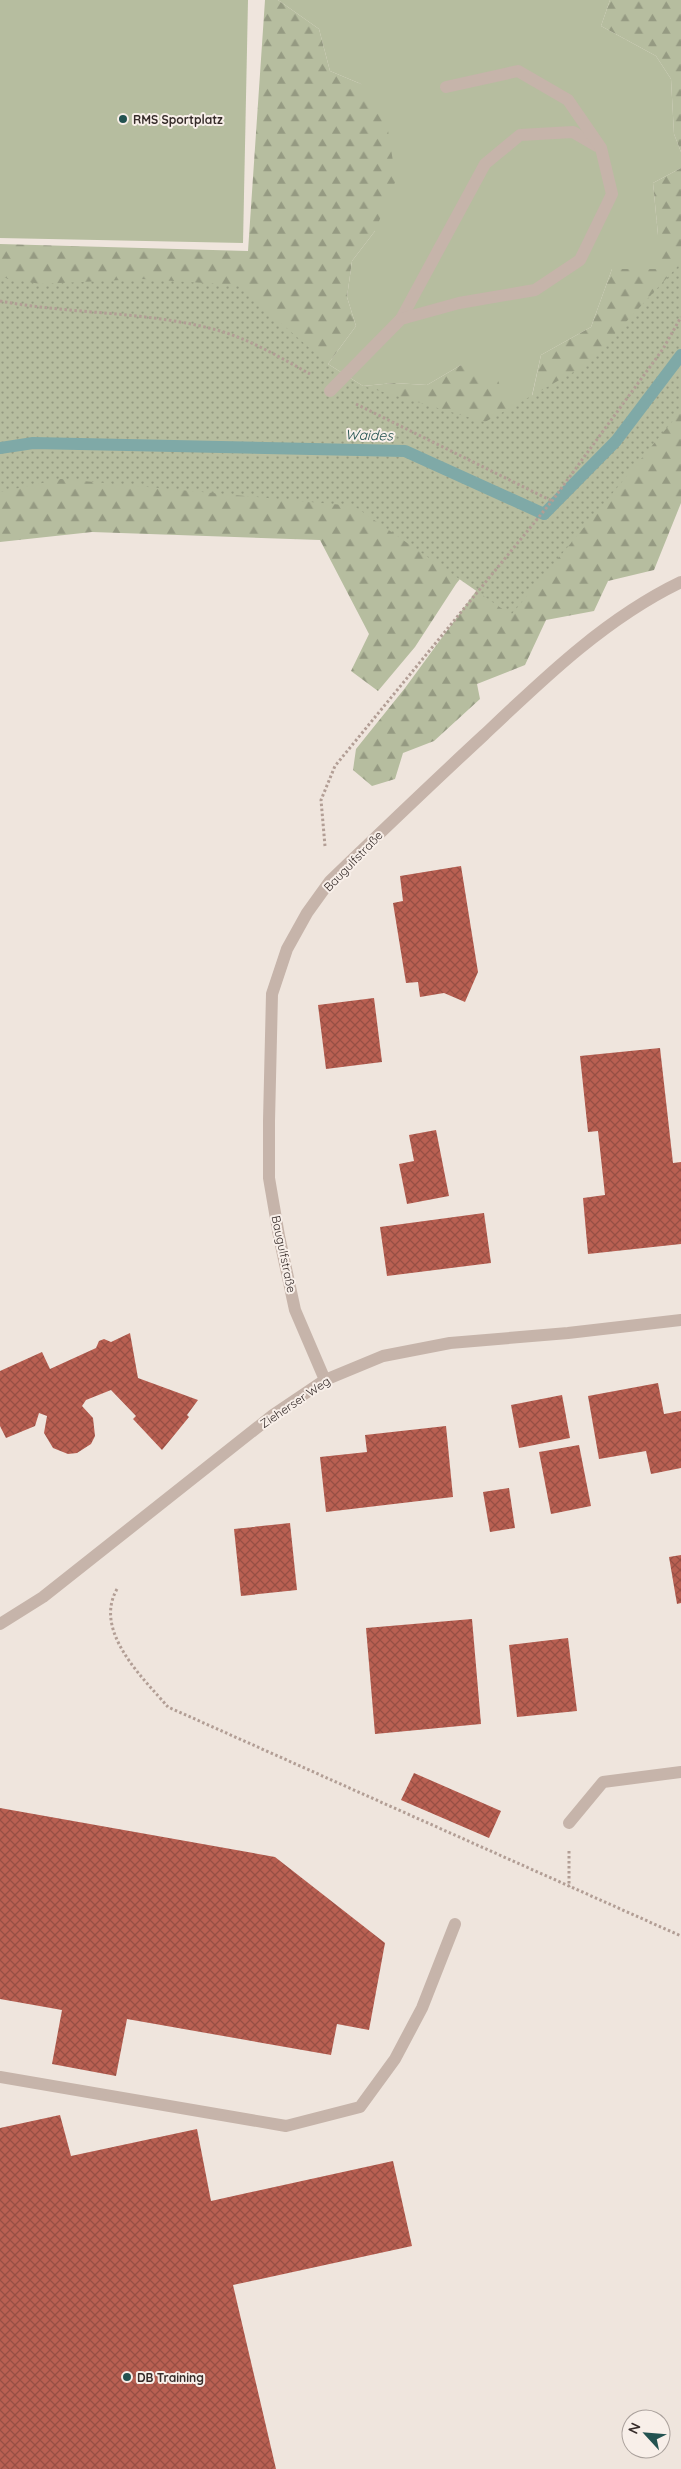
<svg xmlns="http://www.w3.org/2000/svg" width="681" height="2469" font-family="Quicksand,sans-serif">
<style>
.grass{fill:#b6bd9f}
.forest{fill:url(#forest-firs)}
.park{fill:url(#park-dots)}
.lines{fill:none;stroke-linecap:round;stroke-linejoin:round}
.stream{stroke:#7fa9a7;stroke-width:12}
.building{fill:url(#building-cross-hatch)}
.path{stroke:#b29e95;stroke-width:3;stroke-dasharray:2.5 2.5;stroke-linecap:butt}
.minor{stroke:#c6b4aa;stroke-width:12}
.poi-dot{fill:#235250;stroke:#f8efe9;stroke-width:2}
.labels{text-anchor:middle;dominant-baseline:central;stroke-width:4;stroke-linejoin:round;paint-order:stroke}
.poi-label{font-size:12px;font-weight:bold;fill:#352b29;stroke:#f8efe9;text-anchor:start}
.street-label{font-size:12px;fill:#352b29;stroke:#f8efe9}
.water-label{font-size:14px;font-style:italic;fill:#235250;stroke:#f8efe9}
</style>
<defs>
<pattern id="forest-firs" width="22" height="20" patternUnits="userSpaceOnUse" patternTransform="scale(1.25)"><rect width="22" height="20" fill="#b6bd9f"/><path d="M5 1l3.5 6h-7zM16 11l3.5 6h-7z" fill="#959a82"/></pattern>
<pattern id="park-dots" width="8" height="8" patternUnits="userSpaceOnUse" patternTransform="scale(1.25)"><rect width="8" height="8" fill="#b6bd9f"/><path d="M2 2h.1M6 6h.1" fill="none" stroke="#959a82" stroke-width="1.8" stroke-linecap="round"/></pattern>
<pattern id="building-cross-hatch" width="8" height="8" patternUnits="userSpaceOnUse" patternTransform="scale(1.25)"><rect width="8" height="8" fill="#b96052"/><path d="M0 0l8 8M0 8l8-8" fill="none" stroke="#974f44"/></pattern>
</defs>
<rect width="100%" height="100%" fill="#efe5dd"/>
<!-- grass -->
<g class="grass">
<path d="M 0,0 L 248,0 L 243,243 L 0,238 Z"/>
<path d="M 278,0 L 610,0 L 601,26 L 656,56 L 671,79 L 674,134 L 681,152 L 681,168 L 653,183 L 658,235 L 658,269 L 612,269 L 591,327 L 541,355 L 531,400 L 516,427 L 461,365 L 427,385 L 394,383 L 363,386 L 328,364 L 356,326 L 347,297 L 352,261 L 375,231 L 361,84 L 330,71 L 319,29 Z"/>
</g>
<!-- forest -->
<g class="forest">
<path d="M 265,0 L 278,0 L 319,29 L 330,71 L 361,84 L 385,112 L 396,180 L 375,231 L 352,261 L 347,297 L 356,326 L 328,364 L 297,383 L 363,386 L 394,383 L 427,385 L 461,365 L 497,378 L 516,427 L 494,536 L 456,584 L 415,647 L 378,691 L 351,671 L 369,634 L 320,540 L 92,532 L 0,542 L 0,244 L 248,251 Z"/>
<path d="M 610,0 L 681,0 L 681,152 L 674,134 L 671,79 L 656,56 L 601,26 Z"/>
<path d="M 681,168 L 681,296 L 645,351 L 531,401 L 541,355 L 591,327 L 612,269 L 658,269 L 658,235 L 653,183 Z"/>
<path d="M 681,336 L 681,503 L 654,570 L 608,581 L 594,611 L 546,620 L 525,665 L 477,684 L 480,699 L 434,741 L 403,753 L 395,779 L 372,786 L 353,770 L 356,749 L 405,688 L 482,583 Z"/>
</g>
<!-- park -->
<path class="park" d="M 681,254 L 681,411 L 511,615 L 354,506 L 61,479 L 0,492 L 0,277 L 40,284 L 142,279 L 237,285 L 328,364 L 363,386 L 485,422 L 586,365 L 678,266 Z"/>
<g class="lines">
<!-- stream -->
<path class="stream" d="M 0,448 L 33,443 L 405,451 L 544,514 L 616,441 L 681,355"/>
</g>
<!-- building -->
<g class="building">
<path d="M 461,866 L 478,972 L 465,1002 L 444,993 L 420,997 L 418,982 L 406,983 L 393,903 L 403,901 L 400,876 Z"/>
<path d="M 374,998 L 382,1062 L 326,1069 L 318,1005 Z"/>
<path d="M 660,1048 L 673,1163 L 681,1162 L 681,1244 L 588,1254 L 583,1198 L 605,1195 L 598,1131 L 588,1132 L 580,1056 Z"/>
<path d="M 436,1130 L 449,1196 L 407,1204 L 399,1164 L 414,1161 L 409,1135 Z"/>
<path d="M 484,1213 L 491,1263 L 387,1276 L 380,1227 Z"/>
<path d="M 130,1333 L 138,1378 L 198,1400 L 187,1415 L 189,1417 L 162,1450 L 133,1419 L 136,1416 L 111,1390 L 86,1400 L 82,1406 L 93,1418 L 95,1436 L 91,1444 L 77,1453 L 68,1454 L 53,1448 L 44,1433 L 47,1416 L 39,1413 L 35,1426 L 6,1438 L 0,1426 L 0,1371 L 42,1352 L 50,1369 L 96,1348 L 99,1341 L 104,1339 L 111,1342 Z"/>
<path d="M 658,1383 L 664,1414 L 681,1411 L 681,1468 L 651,1474 L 646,1451 L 599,1459 L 588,1396 Z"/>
<path d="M 562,1395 L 570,1438 L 519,1448 L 511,1405 Z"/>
<path d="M 446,1426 L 453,1497 L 326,1512 L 320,1457 L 367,1452 L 365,1435 Z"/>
<path d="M 579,1445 L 591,1506 L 551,1514 L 539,1452 Z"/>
<path d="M 509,1488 L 515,1528 L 490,1532 L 483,1492 Z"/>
<path d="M 290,1523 L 297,1590 L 241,1596 L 234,1529 Z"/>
<path d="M 681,1555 L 681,1603 L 677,1604 L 669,1557 Z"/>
<path d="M 472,1619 L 481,1724 L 375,1734 L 366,1628 Z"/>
<path d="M 568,1638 L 577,1711 L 517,1717 L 509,1645 Z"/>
<path d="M 414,1773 L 501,1811 L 489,1838 L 401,1800 Z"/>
<path d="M 0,1808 L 275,1857 L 385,1943 L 369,2030 L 337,2024 L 331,2055 L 127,2019 L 116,2076 L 52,2064 L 62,2010 L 0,1999 Z"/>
<path d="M 60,2115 L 71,2156 L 197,2129 L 211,2201 L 393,2161 L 412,2246 L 233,2285 L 276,2469 L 0,2469 L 0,2128 Z"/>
</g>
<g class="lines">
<!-- path -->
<g class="path">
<path d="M 0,301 C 69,314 140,311 209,328 C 244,336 278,356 310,374"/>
<path d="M 356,404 L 552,501"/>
<path d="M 325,846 L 321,800 L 335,766 L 552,501 L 663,349 L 681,317"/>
<path d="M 117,1589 C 93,1631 142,1677 168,1707 L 681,1936"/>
<path d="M 569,1851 L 569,1887"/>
</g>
<!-- minor -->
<g class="minor">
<path d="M 401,319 L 485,164 L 520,135 L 573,132 L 597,146"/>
<path d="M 330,391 L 401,319 L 459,303 L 535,290 L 580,260 L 612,194 L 601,148 L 568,100 L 518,71 L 446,87"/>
<path d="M 325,1380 L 295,1310 L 279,1236 L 269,1178 L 269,1121 L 272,994 L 287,949 L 307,913 L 330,881 C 381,832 432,783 484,735 C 544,678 606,618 681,582"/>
<path d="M 0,1624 L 43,1597 L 273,1415 L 325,1380 L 383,1356 L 450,1343 L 568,1333 L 681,1320"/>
<path d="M 569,1823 L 603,1782 L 681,1772"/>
<path d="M 0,2077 L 286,2126 L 360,2107 L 395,2059 L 422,2008 L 455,1924"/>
</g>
</g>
<!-- markers -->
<g class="poi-dot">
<circle cx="123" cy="119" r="5"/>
<circle cx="127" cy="2377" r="5"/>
</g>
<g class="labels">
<!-- poi labels -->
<g class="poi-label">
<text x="133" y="119">RMS Sportplatz</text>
<text x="137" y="2377">DB Training</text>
</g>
<!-- street labels -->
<g class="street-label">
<text transform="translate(353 861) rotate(-46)">Baugulfstraße</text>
<text transform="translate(284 1254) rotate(78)">Baugulfstraße</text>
<text transform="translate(295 1402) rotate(-34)">Zieherser Weg</text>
</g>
<!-- water labels -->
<g class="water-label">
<text transform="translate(369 435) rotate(1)">Waides</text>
</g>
</g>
<!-- north arrow -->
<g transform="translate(646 2434) rotate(296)"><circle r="24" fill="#f8efe9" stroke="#aaa19c"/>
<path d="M0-4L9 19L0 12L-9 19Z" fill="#235250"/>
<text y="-8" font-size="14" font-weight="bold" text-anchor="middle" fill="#352b29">N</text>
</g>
</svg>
